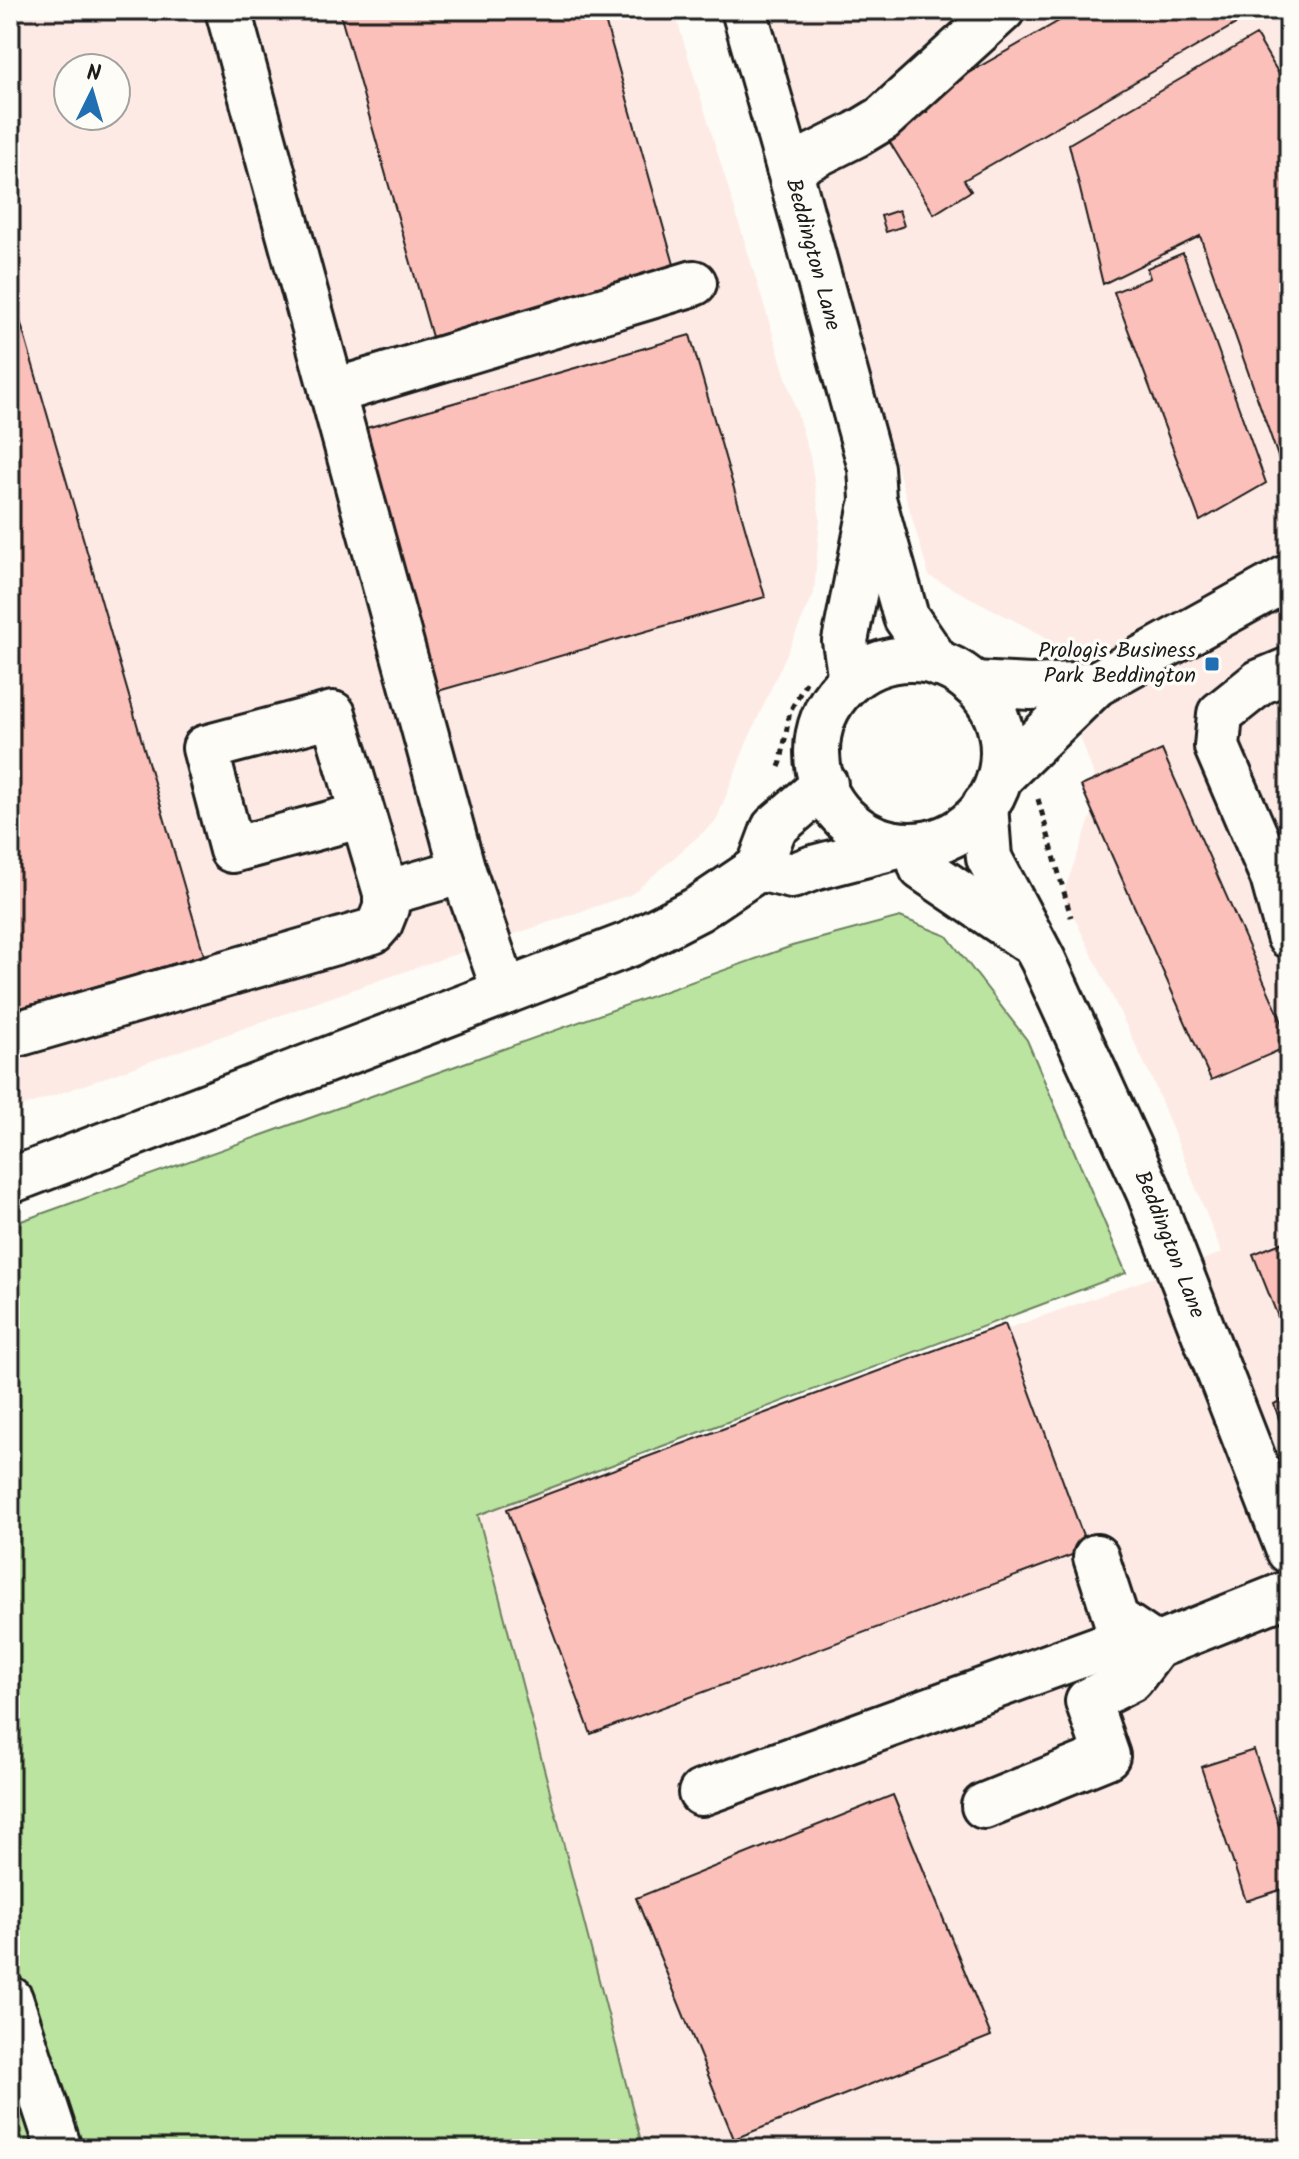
<svg xmlns="http://www.w3.org/2000/svg" width="1299" height="2159" font-family="Kalam,sans-serif">
<style>
.built{fill:#fdeae5;fill-rule:evenodd}
.green{fill:#bae4a0;stroke:#6b805e;stroke-width:2}
.building{fill:#fcc0ba;stroke:#1c1c1c;stroke-width:2}
.lines{fill:none;stroke-linecap:round;stroke-linejoin:round}
.minor-casing{stroke:#1c1c1c;stroke-width:50}
.major-casing{stroke:#1c1c1c;stroke-width:50}
.path{stroke:#1c1c1c;stroke-width:5;stroke-dasharray:6 6;stroke-linecap:butt}
.minor{stroke:#fdfcf7;stroke-width:44}
.major{stroke:#fdfcf7;stroke-width:44}
.poi-dot{fill:#1f6fb2;stroke:#fdfcf7;stroke-width:3}
.labels{text-anchor:middle;dominant-baseline:central;stroke-width:7;stroke-linejoin:round;paint-order:stroke}
.street-label{font-size:22px;fill:#1c1c1c;stroke:#fdfcf7}
.poi-label{font-size:22px;fill:#1c1c1c;stroke:#fdfcf7;text-anchor:end}
</style>
<rect width="100%" height="100%" fill="#fdfcf7"/>
<filter id="ink" filterUnits="userSpaceOnUse"><feTurbulence type="fractalNoise" baseFrequency=".0125" numOctaves="2"/><feDisplacementMap in="SourceGraphic" scale="16" xChannelSelector="R" yChannelSelector="G"/><feConvolveMatrix kernelMatrix="1 2 1 2 8 2 1 2 1" color-interpolation-filters="sRGB"/></filter>
<g filter="url(#ink)">
<!-- built -->
<g class="built">
<path d="M 10,10 L 674,10 L 810,456 L 820,518 L 814,593 L 747,742 L 716,821 L 632,894 L 377,981 L 10,1111 ZM 68,68 L 116,68 L 116,116 L 68,116 Z"/>
<path d="M 768,10 L 1289,10 L 1289,2149 L 643,2149 L 478,1515 L 1222,1253 L 1153,1081 L 1063,894 L 1100,792 L 1044,636 L 929,576 L 791,102 Z"/>
</g>
<!-- green -->
<path class="green" d="M 900,917 L 947,936 L 1027,1040 L 1126,1273 L 478,1515 L 643,2149 L 10,2149 L 10,1225 L 792,946 Z"/>
<!-- building -->
<g class="building">
<path d="M 339,10 L 602,10 L 675,268 L 432,337 Z"/>
<path d="M 1078,10 L 1260,10 L 964,180 L 971,191 L 934,214 L 884,133 L 927,112 L 918,102 Z"/>
<path d="M 1256,35 L 1289,91 L 1289,481 L 1287,482 L 1200,236 L 1103,284 L 1069,144 Z"/>
<path d="M 899,210 L 904,226 L 886,232 L 881,216 Z"/>
<path d="M 1183,253 L 1266,483 L 1200,521 L 1114,292 L 1150,278 L 1147,268 Z"/>
<path d="M 10,286 L 204,955 L 10,1011 Z"/>
<path d="M 690,335 L 765,597 L 438,691 L 363,429 Z"/>
<path d="M 1162,750 L 1289,1038 L 1289,1046 L 1211,1080 L 1081,786 Z"/>
<path d="M 1289,1240 L 1289,1324 L 1282,1327 L 1253,1254 Z"/>
<path d="M 1005,1324 L 1088,1549 L 591,1734 L 507,1509 Z"/>
<path d="M 1289,1396 L 1289,1449 L 1274,1404 Z"/>
<path d="M 1254,1750 L 1289,1856 L 1289,1887 L 1246,1901 L 1201,1767 Z"/>
<path d="M 893,1795 L 991,2036 L 734,2139 L 636,1898 Z"/>
</g>
<g class="lines">
<!-- minor casing -->
<g class="minor-casing">
<g id="minor">
<path d="M 228,10 L 463,871 L 505,992"/>
<path d="M 789,168 L 857,134 L 882,119 L 1002,10"/>
<path d="M 332,392 L 694,283"/>
<path d="M 1289,670 L 1260,682 L 1220,714 L 1217,747 L 1273,877 L 1289,936"/>
<path d="M 973,684 L 1031,687 L 1096,684"/>
<path d="M 1000,777 L 1096,684 L 1289,577"/>
<path d="M 759,868 L 792,876 L 813,868 L 898,846"/>
<path d="M 386,893 L 463,871"/>
<path d="M 10,1036 L 373,931 L 380,923 L 386,908 L 386,893 L 333,714 L 205,748 L 232,850 L 363,815"/>
<path d="M 10,1181 L 630,944 L 698,909 L 759,868 L 774,828 L 825,784"/>
<path d="M 701,1793 L 1114,1643 L 1156,1646 L 1289,1593"/>
<path d="M 984,1806 L 1107,1756 L 1088,1701 L 1131,1679 L 1156,1646 L 1116,1619 L 1096,1557"/>
<path d="M 10,1999 L 59,2149"/>
</g>
</g>
<!-- major casing -->
<g class="major-casing">
<g id="major">
<path id="s1" d="M 744,10 L 789,168 L 871,468 L 873,499 L 906,617 L 938,664"/>
<circle cx="910" cy="752" r="93"/>
<path d="M 851,680 L 845,641 L 871,509"/>
<path id="s2" d="M 985,805 L 989,858 L 1043,960 L 1149,1192 L 1289,1551"/>
<path d="M 915,846 L 922,868 L 1028,940"/>
</g>
</g>
<!-- path -->
<g class="path">
<path d="M 779,767 L 781,762 L 790,711 L 808,679"/>
<path d="M 1038,799 L 1071,917"/>
</g>
<!-- minor -->
<use href="#minor" class="minor"/>
<!-- major -->
<use href="#major" class="major"/>
</g>
</g>
<!-- markers -->
<rect class="poi-dot" x="1204" y="656" width="16" height="16" rx="4"/>
<g class="labels">
<!-- street labels -->
<g class="street-label">
<text stroke="none"><textPath href="#s1" startOffset="254">Beddington Lane</textPath></text>
<text stroke="none"><textPath href="#s2" startOffset="480">Beddington Lane</textPath></text>
</g>
<!-- poi labels -->
<g class="poi-label">
<text x="1196" y="651">Prologis Business<tspan x="1196" dy="25">Park Beddington</tspan></text>
</g>
</g>
<!-- margin -->
<rect width="1299" height="2159" fill="none" stroke="#fdfcf7" stroke-width="40"/>
<rect x="20" y="20" width="1259" height="2119" fill="none" stroke="#1c1c1c" stroke-width="3" filter="url(#ink)"/>
<!-- north arrow -->
<g transform="translate(92 92) rotate(5)"><circle r="38" fill="#fdfcf7" stroke="#a3a29f" stroke-width="2"/>
<path d="M0-6L14 30L0 20L-14 30Z" fill="#1f6fb2"/>
<text y="-12" font-size="22" font-weight="bold" text-anchor="middle" fill="#1c1c1c">N</text>
</g>
</svg>
